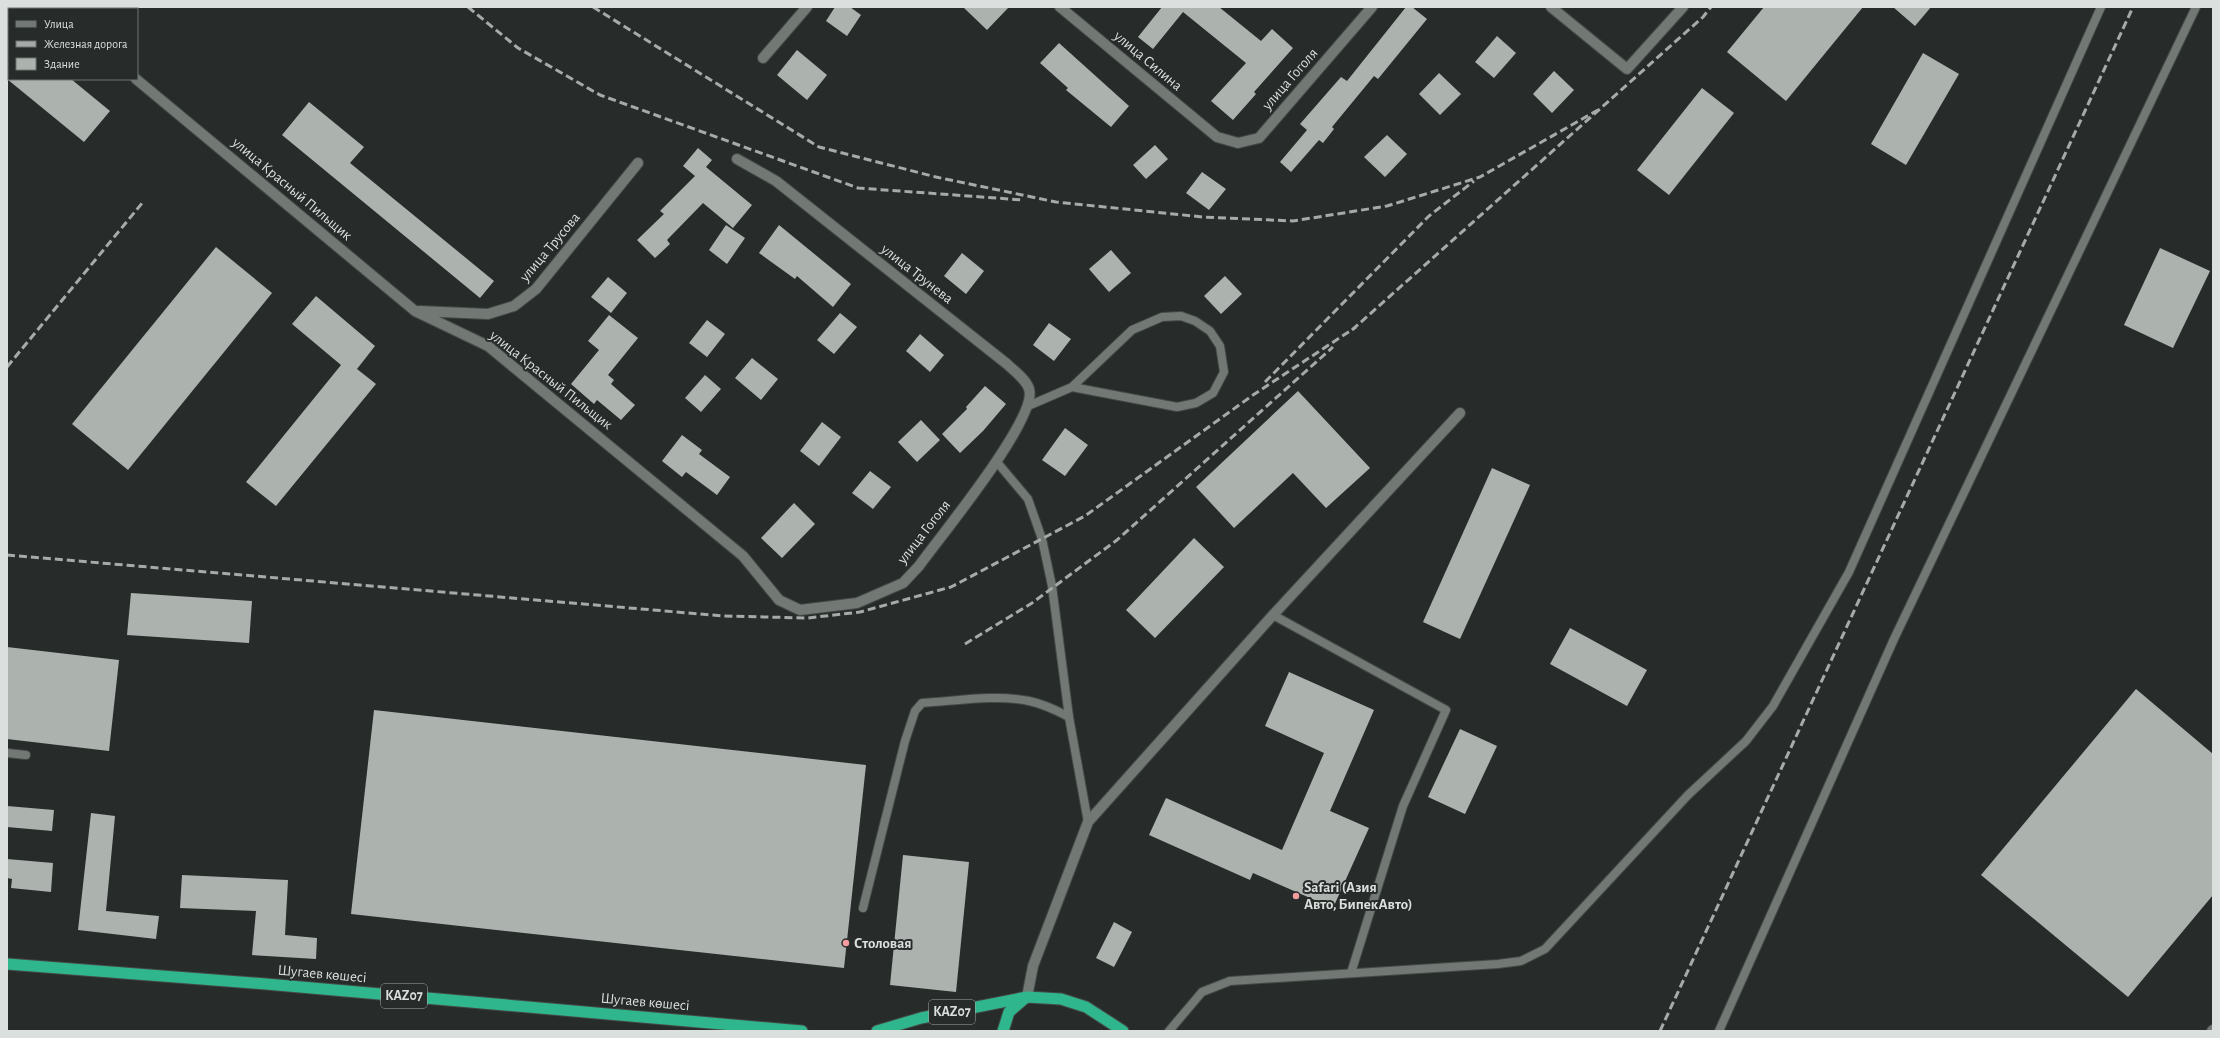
<svg xmlns="http://www.w3.org/2000/svg" width="2220" height="1038" font-family="'Alegreya Sans',sans-serif">
<style>
.building{fill:#acb3af}
.lines{fill:none;stroke-linecap:round;stroke-linejoin:round}
.service-casing{stroke:#444a47;stroke-width:10}
.minor-casing{stroke:#444a47;stroke-width:12}
.secondary-casing{stroke:#444a47;stroke-width:12}
.trunk-casing{stroke:#444a47;stroke-width:13}
.service{stroke:#727975;stroke-width:8}
.minor{stroke:#727975;stroke-width:10}
.secondary{stroke:#727975;stroke-width:10}
.trunk{stroke:#30b68c;stroke-width:11}
.rail{stroke:#a6aaa8;stroke-width:3;stroke-dasharray:8 4;stroke-linecap:butt}
.poi-dot{fill:#f49aa1;stroke:#272c2a;stroke-width:1.5}
.labels{text-anchor:middle;dominant-baseline:central;stroke-width:4;stroke-linejoin:round;paint-order:stroke}
.shield{fill:#272c2a;stroke:#a5a9a7;stroke-width:1}
.shield-label{font-size:14px;font-weight:bold;fill:#dbdfdd}
.street-label{font-size:15px;fill:#dbdfdd;stroke:#272c2a}
.poi-label{font-size:15px;font-weight:bold;fill:#dbdfdd;stroke:#272c2a;text-anchor:start}
</style>
<rect width="100%" height="100%" fill="#272c2a"/>
<!-- building -->
<g class="building">
<path d="M 835,7 L 850,7 L 861,15 L 847,36 L 826,21 Z"/>
<path d="M 963,7 L 1009,7 L 987,30 Z"/>
<path d="M 1162,7 L 1219,7 L 1261,41 L 1272,29 L 1293,48 L 1254,92 L 1256,94 L 1233,120 L 1211,101 L 1246,63 L 1183,12 L 1153,49 L 1138,37 Z"/>
<path d="M 1406,7 L 1412,7 L 1427,19 L 1378,79 L 1374,76 L 1332,127 L 1334,129 L 1323,143 L 1319,140 L 1291,172 L 1280,162 L 1307,130 L 1300,124 L 1341,77 L 1347,81 Z"/>
<path d="M 1764,7 L 1863,7 L 1786,101 L 1727,52 Z"/>
<path d="M 1893,7 L 1931,7 L 1915,26 Z"/>
<path d="M 1497,36 L 1516,53 L 1494,78 L 1475,62 Z"/>
<path d="M 1059,43 L 1129,106 L 1111,127 L 1066,90 L 1068,88 L 1040,63 Z"/>
<path d="M 797,50 L 827,75 L 807,100 L 777,75 Z"/>
<path d="M 1923,53 L 1959,74 L 1906,165 L 1871,144 Z"/>
<path d="M 1554,71 L 1574,90 L 1552,113 L 1533,94 Z"/>
<path d="M 1439,73 L 1461,94 L 1440,115 L 1419,94 Z"/>
<path d="M 7,79 L 71,79 L 110,111 L 84,142 Z"/>
<path d="M 1702,88 L 1734,113 L 1669,195 L 1637,170 Z"/>
<path d="M 309,102 L 364,147 L 350,163 L 494,281 L 480,298 L 282,135 Z"/>
<path d="M 1387,135 L 1407,154 L 1385,177 L 1364,157 Z"/>
<path d="M 1155,145 L 1168,159 L 1146,179 L 1133,165 Z"/>
<path d="M 698,148 L 712,160 L 706,167 L 752,205 L 733,228 L 703,203 L 667,240 L 670,244 L 655,258 L 637,240 L 664,214 L 660,211 L 695,176 L 683,166 Z"/>
<path d="M 1202,172 L 1226,189 L 1209,210 L 1186,193 Z"/>
<path d="M 726,225 L 745,238 L 727,264 L 709,250 Z"/>
<path d="M 779,225 L 851,284 L 833,307 L 797,276 L 795,279 L 759,253 Z"/>
<path d="M 216,247 L 272,293 L 128,470 L 72,424 Z"/>
<path d="M 2160,248 L 2210,271 L 2173,348 L 2124,325 Z"/>
<path d="M 1111,250 L 1131,273 L 1109,292 L 1089,269 Z"/>
<path d="M 962,253 L 984,271 L 966,294 L 944,276 Z"/>
<path d="M 1225,276 L 1242,294 L 1221,314 L 1204,296 Z"/>
<path d="M 608,277 L 627,293 L 611,313 L 591,297 Z"/>
<path d="M 316,296 L 375,346 L 357,369 L 376,384 L 276,506 L 246,482 L 341,365 L 292,324 Z"/>
<path d="M 840,313 L 857,327 L 834,354 L 817,340 Z"/>
<path d="M 609,315 L 638,338 L 608,375 L 614,380 L 611,384 L 635,405 L 621,420 L 597,400 L 594,404 L 571,384 L 599,350 L 588,341 Z"/>
<path d="M 707,320 L 725,334 L 707,357 L 689,343 Z"/>
<path d="M 1049,323 L 1071,339 L 1054,361 L 1033,345 Z"/>
<path d="M 920,334 L 944,355 L 930,372 L 906,351 Z"/>
<path d="M 752,358 L 778,379 L 761,400 L 735,378 Z"/>
<path d="M 705,375 L 721,389 L 701,412 L 685,398 Z"/>
<path d="M 985,386 L 1006,404 L 983,431 L 960,453 L 942,434 L 967,409 L 966,407 Z"/>
<path d="M 1298,391 L 1370,468 L 1326,508 L 1293,473 L 1234,528 L 1196,487 Z"/>
<path d="M 921,420 L 940,440 L 917,462 L 898,442 Z"/>
<path d="M 822,422 L 841,437 L 819,466 L 800,451 Z"/>
<path d="M 1065,428 L 1088,445 L 1065,476 L 1042,460 Z"/>
<path d="M 682,435 L 702,450 L 699,454 L 730,477 L 717,495 L 686,472 L 682,477 L 662,461 Z"/>
<path d="M 1492,468 L 1530,485 L 1460,639 L 1423,622 Z"/>
<path d="M 870,471 L 891,487 L 873,509 L 852,493 Z"/>
<path d="M 794,503 L 815,524 L 782,558 L 761,538 Z"/>
<path d="M 1194,538 L 1224,567 L 1155,638 L 1126,610 Z"/>
<path d="M 131,593 L 252,601 L 249,643 L 127,635 Z"/>
<path d="M 1570,628 L 1647,670 L 1627,706 L 1550,664 Z"/>
<path d="M 7,647 L 119,660 L 109,751 L 7,739 Z"/>
<path d="M 1289,672 L 1374,710 L 1330,811 L 1369,828 L 1333,908 L 1253,873 L 1250,880 L 1149,835 L 1166,798 L 1282,850 L 1324,753 L 1265,726 Z"/>
<path d="M 2136,689 L 2213,754 L 2213,895 L 2128,997 L 1981,875 Z"/>
<path d="M 374,710 L 866,765 L 844,968 L 351,914 Z"/>
<path d="M 1460,729 L 1497,746 L 1465,814 L 1428,797 Z"/>
<path d="M 7,806 L 54,810 L 52,831 L 7,827 Z"/>
<path d="M 91,813 L 115,816 L 106,911 L 159,916 L 156,939 L 78,930 Z"/>
<path d="M 903,855 L 969,862 L 956,992 L 890,985 Z"/>
<path d="M 7,859 L 53,863 L 51,892 L 11,888 L 12,879 L 7,878 Z"/>
<path d="M 182,875 L 288,880 L 285,935 L 317,938 L 316,959 L 252,955 L 256,911 L 180,908 Z"/>
<path d="M 1114,922 L 1132,932 L 1114,967 L 1096,958 Z"/>
</g>
<g class="lines">
<!-- service casing -->
<g class="service-casing">
<g id="service">
<path d="M 1028,406 L 1072,387 L 1132,330 L 1162,317 L 1181,316 L 1195,321 L 1210,331 L 1220,346 L 1224,372 L 1213,393 L 1196,403 L 1177,407 L 1072,387"/>
<path d="M 996,461 L 1028,499 L 1042,539 L 1052,586 L 1069,717 L 1088,822"/>
<path d="M 1273,615 L 1446,710 L 1403,806 L 1351,973"/>
<path d="M 7,753 L 26,755"/>
<path d="M 863,908 L 905,741 L 915,711 L 922,703 C 956,701 997,694 1029,701 C 1044,704 1056,710 1069,717"/>
<path d="M 1169,1031 L 1202,992 L 1230,981 L 1498,964 L 1521,961 L 1545,949 L 1688,795 L 1746,741 L 1773,706 L 1849,572 L 2101,7"/>
<path d="M 1719,1031 L 1894,639 L 2196,7"/>
</g>
</g>
<!-- minor casing -->
<g class="minor-casing">
<g id="minor">
<path d="M 49,7 L 51,9"/>
<path d="M 1060,7 L 1217,137 L 1238,143 L 1259,138 L 1372,7"/>
<path d="M 1551,7 L 1627,69 L 1683,7"/>
<path d="M 763,58 L 807,7"/>
<path d="M 136,79 L 415,311 L 488,346 L 743,556 L 779,600 L 800,610 L 857,603 L 903,583 L 919,566 C 939,538 1039,417 1029,389 C 1026,379 1014,371 1007,364 L 776,181 L 737,159"/>
<path d="M 419,311 L 488,314 L 514,306 L 536,289 L 638,163"/>
<path d="M 1027,997 L 1033,966 L 1088,822 L 1273,615 L 1460,413"/>
</g>
</g>
<!-- secondary casing -->
<g class="secondary-casing">
<path id="secondary" d="M 2212,1031 L 2213,1030"/>
</g>
<!-- trunk casing -->
<g class="trunk-casing">
<g id="trunk">
<path d="M 7,964 L 266,984 L 802,1031"/>
<path d="M 877,1031 L 921,1018 L 1027,997 L 1061,999 L 1086,1007 L 1123,1031"/>
<path d="M 1003,1031 L 1009,1012 L 1025,998"/>
</g>
</g>
<!-- service -->
<use href="#service" class="service"/>
<!-- minor -->
<use href="#minor" class="minor"/>
<!-- secondary -->
<use href="#secondary" class="secondary"/>
<!-- trunk -->
<use href="#trunk" class="trunk"/>
<!-- rail -->
<g class="rail">
<path d="M 468,7 L 518,48 L 600,95 L 858,188 L 1023,200"/>
<path d="M 593,7 L 819,147 L 936,177 L 1056,202 L 1203,217 L 1293,221 L 1387,206 L 1480,177 L 1598,110"/>
<path d="M 1352,330 L 1703,17 L 1711,7"/>
<path d="M 7,367 L 143,202"/>
<path d="M 1265,382 L 1429,216 L 1474,181"/>
<path d="M 7,555 L 724,616 L 808,618 L 860,612 L 951,587 L 1085,516 L 1253,395 L 1356,327"/>
<path d="M 965,644 L 1032,603 L 1117,540 L 1333,347"/>
<path d="M 1660,1031 L 2133,7"/>
</g>
</g>
<!-- markers -->
<g class="poi-dot">
<circle cx="1296" cy="896" r="4"/>
<circle cx="846" cy="943" r="4"/>
</g>
<g class="labels">
<!-- shield labels -->
<g class="shield">
<rect x="381" y="984" width="46" height="24" rx="3"/>
<rect x="929" y="1000" width="46" height="24" rx="3"/>
</g>
<g class="shield-label">
<text x="404" y="996">KAZ07</text>
<text x="952" y="1012">KAZ07</text>
</g>
<!-- street labels -->
<g class="street-label">
<text transform="translate(1148 61) rotate(40)">улица Силина</text>
<text transform="translate(1290 79) rotate(-49)">улица Гоголя</text>
<text transform="translate(292 189) rotate(40)">улица Красный Пильщик</text>
<text transform="translate(550 247) rotate(-50)">улица Трусова</text>
<text transform="translate(917 274) rotate(38)">улица Трунева</text>
<text transform="translate(551 380) rotate(38)">улица Красный Пильщик</text>
<text transform="translate(924 532) rotate(-52)">улица Гоголя</text>
<text transform="translate(322 974) rotate(5)">Шугаев көшесі</text>
<text transform="translate(645 1002) rotate(5)">Шугаев көшесі</text>
</g>
<!-- poi labels -->
<g class="poi-label">
<text x="1304" y="887">Safari (Азия<tspan x="1304" dy="17">Авто, БипекАвто)</tspan></text>
<text x="854" y="943">Столовая</text>
</g>
</g>
<!-- border -->
<rect width="2220" height="1038" fill="none" stroke="#dbdfdd" stroke-width="16"/>
<!-- legend -->
<rect x="8" y="8" width="130" height="72" fill="#272c2a" stroke="#6f7472"/>
<rect x="16" y="21" width="20" height="6" fill="#727975" stroke="#6f7472"/>
<text x="44" y="28" font-size="12" fill="#dbdfdd">Улица</text>
<rect x="16" y="41" width="20" height="6" fill="#a6aaa8" stroke="#6f7472"/>
<text x="44" y="48" font-size="12" fill="#dbdfdd">Железная дорога</text>
<rect x="16" y="58" width="20" height="12" fill="#acb3af" stroke="#6f7472"/>
<text x="44" y="68" font-size="12" fill="#dbdfdd">Здание</text>
</svg>
